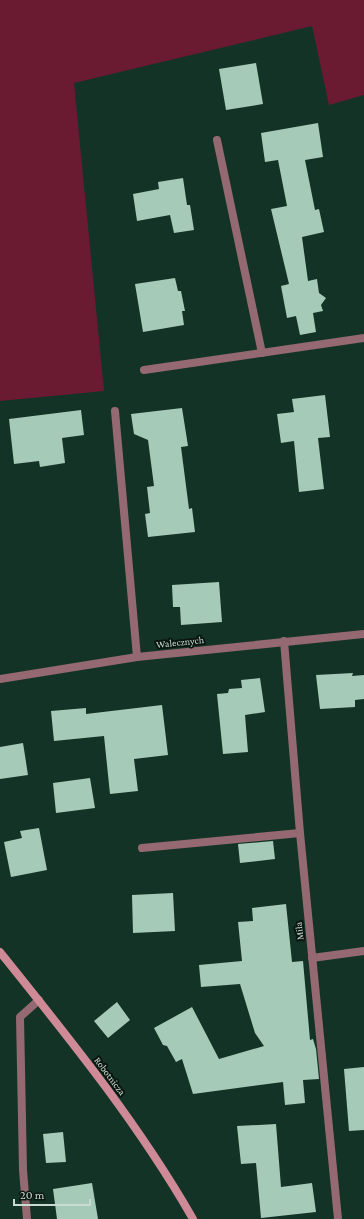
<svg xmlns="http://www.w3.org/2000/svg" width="364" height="1219" font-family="'Crimson Pro',serif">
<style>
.green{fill:#6a1b32}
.building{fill:#a6cab8}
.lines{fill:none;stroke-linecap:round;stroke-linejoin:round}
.lane{stroke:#946971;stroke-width:8}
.street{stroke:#946971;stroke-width:8}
.secondary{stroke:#ce8b97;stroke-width:8}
.labels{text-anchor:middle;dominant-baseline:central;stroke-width:4;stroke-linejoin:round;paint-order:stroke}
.street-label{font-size:10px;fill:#c8dad1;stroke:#0a1711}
</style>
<rect width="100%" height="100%" fill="#133326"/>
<!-- green -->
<path class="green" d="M 0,0 L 364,0 L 364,95 L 329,105 L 312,26 L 74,83 L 104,391 L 0,401 Z"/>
<!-- building -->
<g class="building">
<path d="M 256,63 L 263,104 L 226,110 L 219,69 Z"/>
<path d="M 318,123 L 323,157 L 305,160 L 315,210 L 319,209 L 324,232 L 302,237 L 308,281 L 317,279 L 319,293 L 326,298 L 321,305 L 323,311 L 313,313 L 316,332 L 300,335 L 296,316 L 287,318 L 281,286 L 289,284 L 271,209 L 287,206 L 278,160 L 265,162 L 261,133 Z"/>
<path d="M 183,178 L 187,205 L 190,205 L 194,230 L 174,233 L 170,215 L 137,221 L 133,194 L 159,189 L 158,182 Z"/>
<path d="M 175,278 L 178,291 L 181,291 L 185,311 L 182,311 L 184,325 L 143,332 L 135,284 Z"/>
<path d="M 325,395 L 330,437 L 318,438 L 324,489 L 299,492 L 294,441 L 281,443 L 277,414 L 294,412 L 292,399 Z"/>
<path d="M 182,408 L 188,446 L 181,447 L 189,509 L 192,508 L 195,532 L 148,537 L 145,514 L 150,513 L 147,487 L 154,486 L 148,440 L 134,434 L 131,414 Z"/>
<path d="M 81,410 L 84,435 L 62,438 L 65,463 L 40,467 L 39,461 L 14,464 L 9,419 Z"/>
<path d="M 219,582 L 222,622 L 181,625 L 180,607 L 173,607 L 172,585 Z"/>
<path d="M 353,673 L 352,676 L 364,675 L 364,699 L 355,700 L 355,707 L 320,709 L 316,675 Z"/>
<path d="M 260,678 L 265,712 L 245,715 L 248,752 L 223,754 L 217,694 L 228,693 L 229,689 L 242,688 L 241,680 Z"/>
<path d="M 162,705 L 168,755 L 134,759 L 138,791 L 110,794 L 104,736 L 54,741 L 51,711 L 86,708 L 86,714 Z"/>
<path d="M 23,743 L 28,775 L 0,779 L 0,747 Z"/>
<path d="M 90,778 L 95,808 L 56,813 L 53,783 Z"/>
<path d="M 39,828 L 47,870 L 11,877 L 4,842 L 22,838 L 20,831 Z"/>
<path d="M 273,841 L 275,859 L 240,863 L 238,844 Z"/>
<path d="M 173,893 L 175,931 L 133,933 L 132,895 Z"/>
<path d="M 286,904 L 292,962 L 303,961 L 310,1040 L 313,1039 L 316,1049 L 319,1079 L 303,1080 L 305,1103 L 285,1105 L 283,1082 L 193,1094 L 182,1059 L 176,1062 L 167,1046 L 163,1045 L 154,1028 L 192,1007 L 219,1059 L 264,1046 L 255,1033 L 240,984 L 201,987 L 199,965 L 242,961 L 238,922 L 253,921 L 252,908 Z"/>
<path d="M 117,1002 L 130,1020 L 108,1038 L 94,1021 Z"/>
<path d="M 364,1067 L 364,1130 L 349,1131 L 344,1069 Z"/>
<path d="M 276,1124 L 281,1187 L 312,1183 L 316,1212 L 261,1218 L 256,1163 L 241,1164 L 237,1126 Z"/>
<path d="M 63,1132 L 66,1162 L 46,1163 L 43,1134 Z"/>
<path d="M 92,1183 L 98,1219 L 57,1219 L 53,1189 Z"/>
</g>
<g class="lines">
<!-- lane -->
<g class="lane">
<path d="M 217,140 L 262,353"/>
<path d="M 144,370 L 364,338"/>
<path d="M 115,411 L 137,657"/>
<path d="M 142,848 L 300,833"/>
<path d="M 312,958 L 364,951"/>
<path d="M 27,1219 L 23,1170 L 20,1017 L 39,1000"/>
</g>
<!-- street -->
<g class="street">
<path d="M 284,641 L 300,833 L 338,1219"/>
<path d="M 0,679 L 137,657 L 364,634"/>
</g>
<!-- secondary -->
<path class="secondary" d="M 0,952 C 69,1038 138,1123 193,1219"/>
</g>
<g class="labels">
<!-- street labels -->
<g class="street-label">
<text transform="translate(180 642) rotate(-6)">Walecznych</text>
<text transform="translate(299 931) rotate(-96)">Miła</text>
<text transform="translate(110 1076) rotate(53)">Robotnicza</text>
</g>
</g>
<!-- scale -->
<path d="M14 1199v6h76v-6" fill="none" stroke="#c8dad1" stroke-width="2"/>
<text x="20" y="1199" font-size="12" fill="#c8dad1" stroke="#0a1711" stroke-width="3" paint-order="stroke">20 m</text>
</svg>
